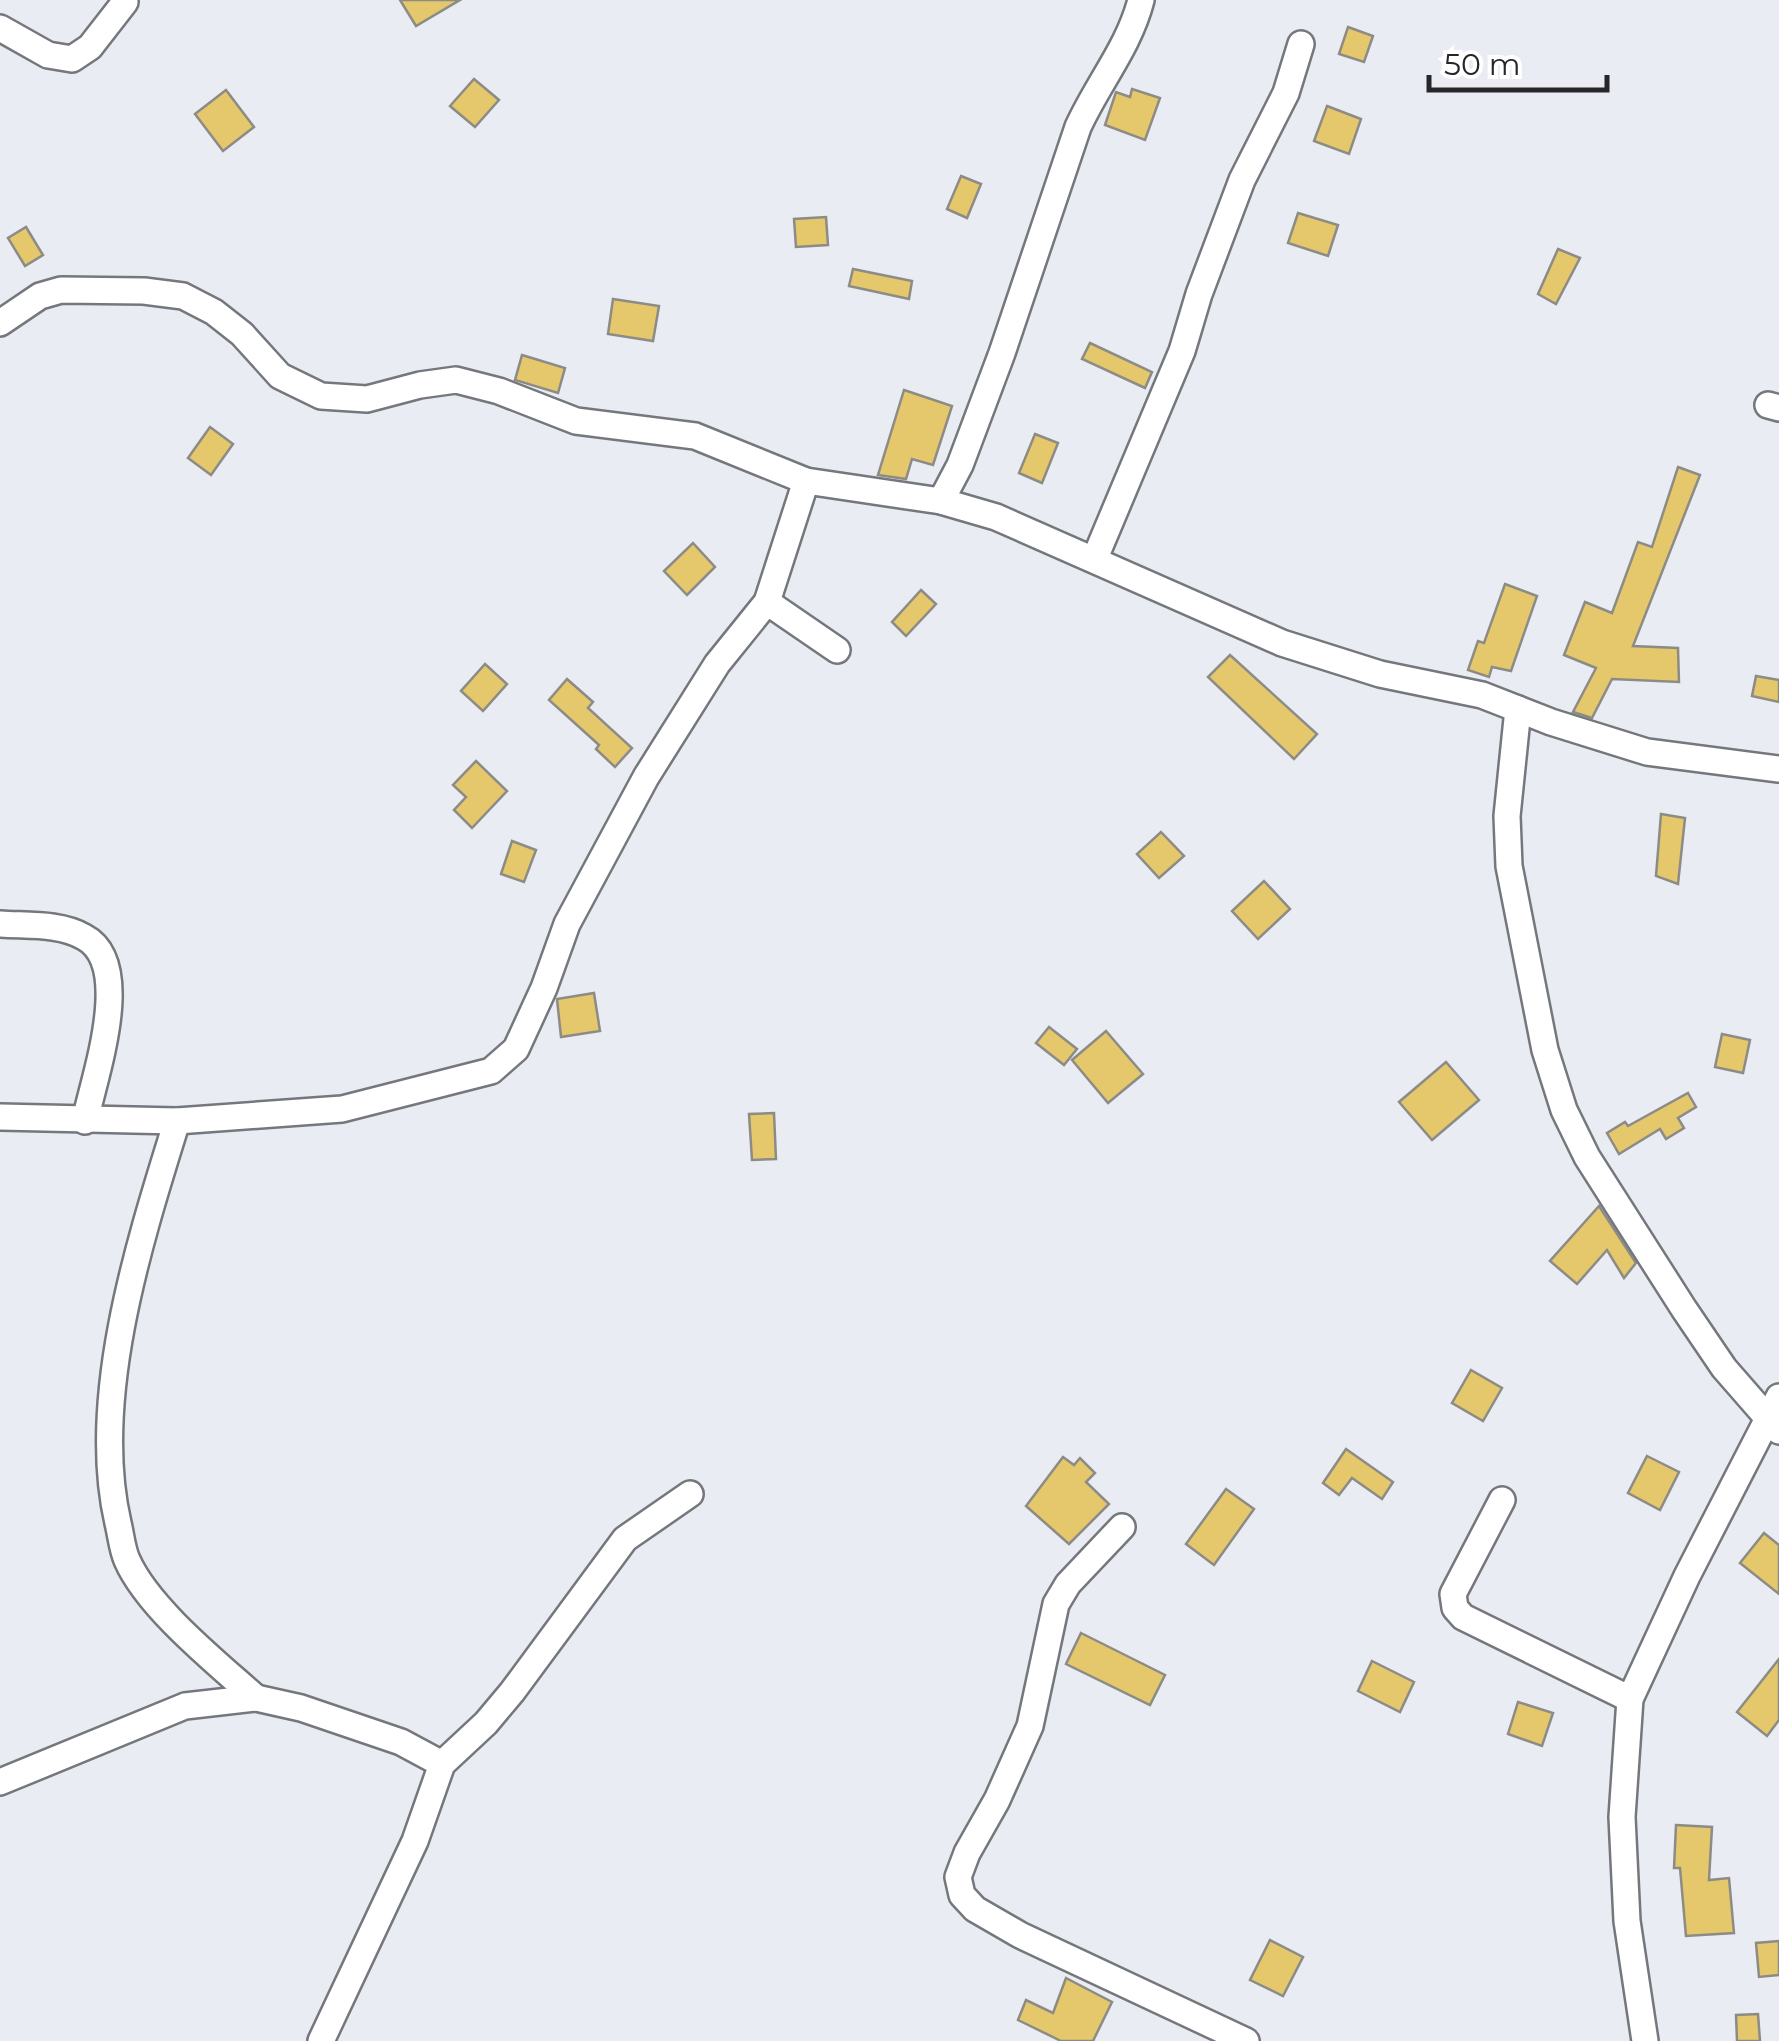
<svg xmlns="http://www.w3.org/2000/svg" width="1779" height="2041" font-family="Montserrat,sans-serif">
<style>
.building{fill:#e5c86b;stroke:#8d8b85;stroke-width:2.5}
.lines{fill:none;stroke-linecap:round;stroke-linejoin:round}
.minor-casing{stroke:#74777c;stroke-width:30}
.minor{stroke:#fff;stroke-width:25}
</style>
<rect width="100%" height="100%" fill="#eaecf3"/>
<!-- building -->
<g class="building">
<path d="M 400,0 L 460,0 L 416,26 Z"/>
<path d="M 1348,27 L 1373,36 L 1364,62 L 1339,54 Z"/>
<path d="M 474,79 L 499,100 L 475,127 L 450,106 Z"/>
<path d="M 1132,89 L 1160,98 L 1145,140 L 1105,125 L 1116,92 L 1130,97 Z"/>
<path d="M 226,90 L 254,127 L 223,151 L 195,114 Z"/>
<path d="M 1327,106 L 1361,119 L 1349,154 L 1314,141 Z"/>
<path d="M 961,176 L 981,184 L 967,218 L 947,209 Z"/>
<path d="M 1298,213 L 1338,225 L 1328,256 L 1288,243 Z"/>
<path d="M 826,217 L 828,245 L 796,247 L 794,219 Z"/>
<path d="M 26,227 L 43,255 L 25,266 L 8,238 Z"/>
<path d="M 1558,249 L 1580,258 L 1556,304 L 1538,294 Z"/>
<path d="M 853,269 L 912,281 L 909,299 L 849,286 Z"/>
<path d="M 613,299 L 659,306 L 653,341 L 608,334 Z"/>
<path d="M 1090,343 L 1152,372 L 1145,388 L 1082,359 Z"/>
<path d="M 522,355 L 565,368 L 558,393 L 515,380 Z"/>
<path d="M 904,390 L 952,406 L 933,465 L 912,459 L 906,479 L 878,475 Z"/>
<path d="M 210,427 L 233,444 L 211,475 L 188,458 Z"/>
<path d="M 1035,434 L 1058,443 L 1042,483 L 1019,473 Z"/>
<path d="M 1678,467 L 1700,475 L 1633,646 L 1678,648 L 1679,682 L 1612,679 L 1592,718 L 1573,712 L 1596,668 L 1564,655 L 1585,602 L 1612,613 L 1638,542 L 1652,547 Z"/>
<path d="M 693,543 L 715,567 L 687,595 L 664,571 Z"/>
<path d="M 1505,584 L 1537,596 L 1511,671 L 1492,667 L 1489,677 L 1468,670 L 1478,641 L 1484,643 Z"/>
<path d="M 921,590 L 936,604 L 906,636 L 892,622 Z"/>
<path d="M 1230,655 L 1317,734 L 1294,759 L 1208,677 Z"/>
<path d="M 485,664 L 507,684 L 483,711 L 461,691 Z"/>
<path d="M 1756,676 L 1779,680 L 1779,702 L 1752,696 Z"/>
<path d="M 567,679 L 593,702 L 588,708 L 632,748 L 615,767 L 596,749 L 599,745 L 549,700 Z"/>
<path d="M 476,761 L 507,791 L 472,828 L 454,810 L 466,797 L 453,785 Z"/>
<path d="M 1661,814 L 1685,818 L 1678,884 L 1656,876 Z"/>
<path d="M 1161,832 L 1184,856 L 1159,878 L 1137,854 Z"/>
<path d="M 512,841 L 536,850 L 524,882 L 501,874 Z"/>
<path d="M 1264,881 L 1290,909 L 1258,939 L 1232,911 Z"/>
<path d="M 594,993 L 600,1031 L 561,1037 L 557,999 Z"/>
<path d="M 1049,1027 L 1077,1049 L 1064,1065 L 1036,1043 Z"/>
<path d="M 1106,1031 L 1143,1074 L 1108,1103 L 1072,1060 Z"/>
<path d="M 1722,1034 L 1750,1040 L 1743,1073 L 1715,1067 Z"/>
<path d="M 1446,1062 L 1479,1100 L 1432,1140 L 1399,1102 Z"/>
<path d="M 1688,1093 L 1696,1107 L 1678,1118 L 1684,1128 L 1666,1139 L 1660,1129 L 1619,1154 L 1607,1133 L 1625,1122 L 1628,1126 Z"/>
<path d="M 774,1113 L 776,1159 L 752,1160 L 749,1114 Z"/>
<path d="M 1599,1206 L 1636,1263 L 1624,1278 L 1607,1250 L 1577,1284 L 1550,1261 Z"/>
<path d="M 1471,1370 L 1502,1388 L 1483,1421 L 1452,1403 Z"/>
<path d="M 1346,1449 L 1393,1482 L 1382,1499 L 1352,1478 L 1339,1495 L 1323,1483 Z"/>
<path d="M 1647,1456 L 1679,1472 L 1660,1510 L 1628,1493 Z"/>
<path d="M 1063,1457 L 1074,1465 L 1080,1458 L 1095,1473 L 1086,1482 L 1109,1504 L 1069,1544 L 1026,1506 Z"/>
<path d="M 1226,1489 L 1254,1509 L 1214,1565 L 1186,1544 Z"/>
<path d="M 1764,1533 L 1779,1545 L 1779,1594 L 1740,1563 Z"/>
<path d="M 1081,1633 L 1165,1675 L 1150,1705 L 1066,1664 Z"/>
<path d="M 1779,1659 L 1779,1720 L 1767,1736 L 1737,1712 Z"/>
<path d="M 1372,1661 L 1414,1682 L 1400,1712 L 1358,1691 Z"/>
<path d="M 1518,1702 L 1553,1713 L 1542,1746 L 1508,1734 Z"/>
<path d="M 1676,1825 L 1712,1827 L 1709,1880 L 1729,1878 L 1734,1933 L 1686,1936 L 1680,1868 L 1674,1868 Z"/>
<path d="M 1270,1940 L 1303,1957 L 1283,1996 L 1250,1980 Z"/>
<path d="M 1779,1941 L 1779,1975 L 1759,1977 L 1756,1943 Z"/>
<path d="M 1066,1978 L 1112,2002 L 1093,2041 L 1061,2041 L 1018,2020 L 1026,2000 L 1053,2013 Z"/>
<path d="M 1758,2014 L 1760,2041 L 1737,2041 L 1736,2015 Z"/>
</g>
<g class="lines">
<!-- minor casing -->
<g class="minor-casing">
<g id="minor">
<path d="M 0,28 L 48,55 L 72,59 L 90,47 L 125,2"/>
<path d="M 0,323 L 40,296 L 61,290 L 144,291 L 183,296 L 214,312 L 242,334 L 280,376 L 321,396 L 367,399 L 420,385 L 456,380 L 499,391 L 576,421 L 695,436 L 806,481 L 941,501 L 996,517 L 1282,643 L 1380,674 L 1482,695 L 1551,722 L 1647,752 L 1779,769"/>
<path d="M 1768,405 L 1779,408"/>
<path d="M 941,501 L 960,465 L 1002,353 L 1078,127 C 1098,83 1129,47 1141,0"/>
<path d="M 1095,558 L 1182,351 L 1199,294 L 1242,180 L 1286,93 L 1301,44"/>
<path d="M 767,602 L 837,650"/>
<path d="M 1518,709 L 1507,816 L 1509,866 L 1545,1050 L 1564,1110 L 1587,1157 L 1684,1309 L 1724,1368 L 1779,1431"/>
<path d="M 0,924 C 27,926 60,923 84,937 C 135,964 94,1077 85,1121"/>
<path d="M 0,1117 L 177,1121 L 342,1109 L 491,1071 L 516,1049 L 544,988 L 567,924 L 646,777 L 717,664 L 767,602 L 806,481"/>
<path d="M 177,1121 C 140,1240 89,1398 118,1523 C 121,1535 122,1549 127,1560 C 148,1608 217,1663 256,1698"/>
<path d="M 1502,1500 L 1453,1594 L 1455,1608 L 1463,1617 L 1630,1699"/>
<path d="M 1122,1527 L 1068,1584 L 1056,1604 L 1030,1726 L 997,1800 L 967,1853 L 958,1877 L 962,1895 L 975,1909 L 1020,1935 L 1246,2041"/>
<path d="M 0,1782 L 185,1706 L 256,1698 L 301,1708 L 401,1742 L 442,1764"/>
<path d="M 321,2041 L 415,1841 L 442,1764 L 486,1723 L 512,1692 L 625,1539 L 690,1494"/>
<path d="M 1645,2041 L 1627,1921 L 1622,1817 L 1630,1699 L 1687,1576 L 1779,1397"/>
</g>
</g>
<!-- minor -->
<use href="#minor" class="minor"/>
</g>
<!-- scale -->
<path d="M1429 75v15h178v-15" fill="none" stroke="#262629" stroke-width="5"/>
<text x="1444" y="75" font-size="30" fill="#262629" stroke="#ffffff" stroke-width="8" paint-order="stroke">50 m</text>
</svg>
